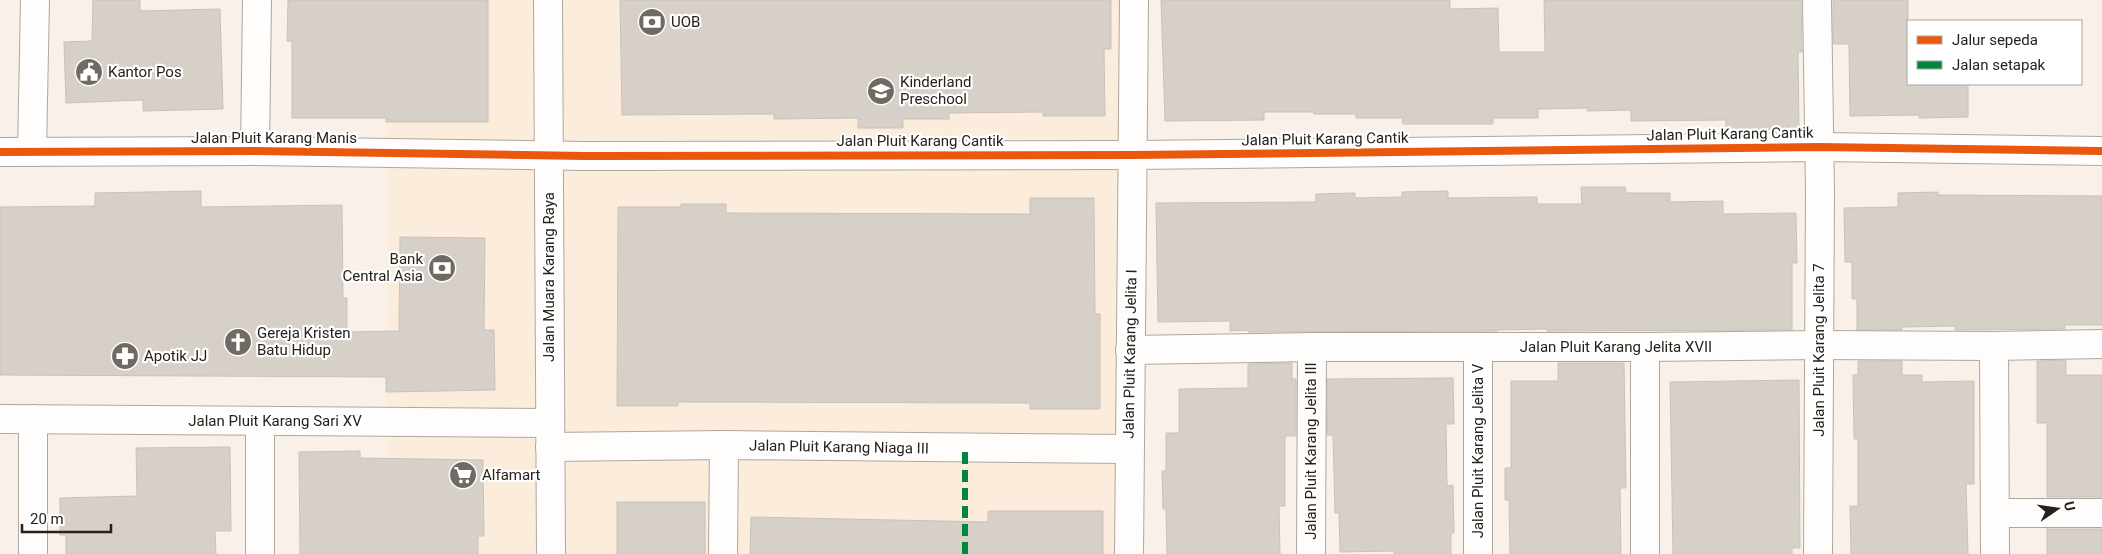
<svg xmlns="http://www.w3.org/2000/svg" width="2102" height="554" font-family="Roboto,sans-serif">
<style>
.built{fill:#fcecdb}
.building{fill:#d6d0c9;stroke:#c9c2bb}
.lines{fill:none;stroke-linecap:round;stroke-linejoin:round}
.minor-casing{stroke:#aea7a0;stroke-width:30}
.minor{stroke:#fefdfc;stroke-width:28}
.quiet{stroke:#00873e;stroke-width:6;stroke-dasharray:12 6;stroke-linecap:butt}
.cycleway-casing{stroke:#fff;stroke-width:11}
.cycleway{stroke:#e8590c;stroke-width:8}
.labels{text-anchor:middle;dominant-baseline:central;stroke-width:4.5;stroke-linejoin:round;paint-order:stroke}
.poi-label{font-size:15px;fill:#27211b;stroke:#fff;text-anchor:start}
.street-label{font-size:15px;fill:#27211b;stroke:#fff}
</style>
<rect width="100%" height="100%" fill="#f9f1e9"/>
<!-- built -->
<path class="built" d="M 386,0 L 1120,0 L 1125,554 L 388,554 Z"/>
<!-- building -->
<g class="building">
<path d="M 93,0 L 140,0 L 140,11 L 220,9 L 223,109 L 143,111 L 143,100 L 66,103 L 64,42 L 92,41 Z"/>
<path d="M 288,0 L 488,0 L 488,122 L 386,122 L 386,118 L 292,118 L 292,41 L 287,41 Z"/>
<path d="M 620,0 L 1111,0 L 1111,49 L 1104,49 L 1105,116 L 1043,116 L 1043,112 L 949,113 L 949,119 L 903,119 L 903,128 L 858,128 L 858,118 L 774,119 L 774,114 L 622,115 Z"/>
<path d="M 1161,0 L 1450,0 L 1450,9 L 1498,8 L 1499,52 L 1545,52 L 1544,0 L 1801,0 L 1802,52 L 1798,52 L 1799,129 L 1726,130 L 1726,120 L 1631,121 L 1631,110 L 1587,111 L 1587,108 L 1538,109 L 1538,118 L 1493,118 L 1493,124 L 1403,124 L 1402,118 L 1356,118 L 1356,114 L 1314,114 L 1314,112 L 1264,112 L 1264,120 L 1165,121 Z"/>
<path d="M 1833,0 L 1908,0 L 1908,84 L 1968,84 L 1968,117 L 1919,118 L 1919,115 L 1850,116 L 1849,44 L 1833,44 Z"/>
<path d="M 1581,187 L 1625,187 L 1626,193 L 1670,193 L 1670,202 L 1723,201 L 1723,214 L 1796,213 L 1797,263 L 1792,263 L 1792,330 L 1547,331 L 1547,329 L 1498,330 L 1498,331 L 1248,332 L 1248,330 L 1230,331 L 1230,321 L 1158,322 L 1156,203 L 1316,202 L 1316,194 L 1355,193 L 1355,198 L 1402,197 L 1402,192 L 1448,191 L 1448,198 L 1537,197 L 1537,204 L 1582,204 Z"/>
<path d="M 201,191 L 201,207 L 342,205 L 343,298 L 347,298 L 347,332 L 399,331 L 400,237 L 485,238 L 484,330 L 494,330 L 495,390 L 386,392 L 386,377 L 0,375 L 0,207 L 95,206 L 95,193 Z"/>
<path d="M 1938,192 L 1938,195 L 2102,196 L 2102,325 L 2065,325 L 2065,329 L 1955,330 L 1955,326 L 1902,327 L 1902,330 L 1857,330 L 1857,299 L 1852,299 L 1852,262 L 1845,262 L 1844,208 L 1898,207 L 1898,193 Z"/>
<path d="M 1030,198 L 1094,198 L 1095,314 L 1100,314 L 1100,409 L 1030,409 L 1030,403 L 678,402 L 678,406 L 617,406 L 618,207 L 681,207 L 681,204 L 726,204 L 726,213 L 1030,214 Z"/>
<path d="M 2066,360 L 2066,375 L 2102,375 L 2102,497 L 2047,497 L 2047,423 L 2037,423 L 2037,361 Z"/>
<path d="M 1858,361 L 1902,361 L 1902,375 L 1922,375 L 1922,382 L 1974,381 L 1974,484 L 1966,484 L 1968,554 L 1851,554 L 1850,506 L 1858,506 L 1858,439 L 1854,439 L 1853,375 L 1858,375 Z"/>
<path d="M 1292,363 L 1292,379 L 1296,379 L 1296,436 L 1285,436 L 1285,506 L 1279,506 L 1280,554 L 1167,554 L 1166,509 L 1163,509 L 1162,471 L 1166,471 L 1166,433 L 1179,433 L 1179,389 L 1248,388 L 1248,364 Z"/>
<path d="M 1558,363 L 1624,363 L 1626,488 L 1620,488 L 1621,554 L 1510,554 L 1509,500 L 1505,500 L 1505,468 L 1511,468 L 1511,381 L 1558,381 Z"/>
<path d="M 1453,378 L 1454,424 L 1446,424 L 1447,486 L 1453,485 L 1454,533 L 1451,533 L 1451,554 L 1394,554 L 1394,551 L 1340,552 L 1339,513 L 1335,513 L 1333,435 L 1327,435 L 1327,379 Z"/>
<path d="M 1799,380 L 1800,548 L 1792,548 L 1792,554 L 1673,554 L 1670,382 Z"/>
<path d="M 230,447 L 231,531 L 215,531 L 216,554 L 66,554 L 66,535 L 60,535 L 60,498 L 137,496 L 136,448 Z"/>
<path d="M 360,451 L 360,458 L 483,460 L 484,536 L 478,536 L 478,554 L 300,554 L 299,452 Z"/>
<rect x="617" y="502" width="88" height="52"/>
<path d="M 988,511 L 1103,511 L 1103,554 L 750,554 L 751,517 L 988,522 Z"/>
<rect x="2047" y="529" width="55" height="25"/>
</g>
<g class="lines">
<!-- minor casing -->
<g class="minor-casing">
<g id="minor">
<path d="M 548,0 L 551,554"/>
<path d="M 1817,0 L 1820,192 L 1818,554"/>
<path d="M 255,151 L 257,0"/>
<path d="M 0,152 L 255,151 L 585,156 L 1133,155 L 1819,147 L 2102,151"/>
<path d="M 32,152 L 35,0"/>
<path d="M 1994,346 L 1995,554"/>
<path d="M 1130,350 L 1312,347 L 1645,347 L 1818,345 L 1994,346 L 2102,344"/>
<path d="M 0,419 L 550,423"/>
<path d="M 33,419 L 33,554"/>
<path d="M 260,421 L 260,554"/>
<path d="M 550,447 L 724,445 L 1129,449"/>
<path d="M 1995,513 L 2102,513"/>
<path d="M 723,554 L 724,445"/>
<path d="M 1129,554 L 1134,0"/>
<path d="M 1311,554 L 1312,347"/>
<path d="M 1478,554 L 1478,347"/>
<path d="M 1645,554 L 1645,347"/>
</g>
</g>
<!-- minor -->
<use href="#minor" class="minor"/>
<!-- quiet -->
<path class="quiet" d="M 965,554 L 965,449"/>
<!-- cycleway casing -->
<g class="cycleway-casing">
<path id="cycleway" d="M 0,152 L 255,151 L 585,156 L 1133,155 L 1819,147 L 2102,151"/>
</g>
<!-- cycleway -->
<use href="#cycleway" class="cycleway"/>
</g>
<!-- icons -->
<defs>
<g id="bank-disc" transform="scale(1.4375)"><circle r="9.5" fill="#706a63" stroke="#fff"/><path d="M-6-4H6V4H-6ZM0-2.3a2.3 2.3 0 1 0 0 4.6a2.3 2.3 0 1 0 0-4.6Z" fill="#fff"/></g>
<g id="civic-disc" transform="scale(1.4375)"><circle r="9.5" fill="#706a63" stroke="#fff"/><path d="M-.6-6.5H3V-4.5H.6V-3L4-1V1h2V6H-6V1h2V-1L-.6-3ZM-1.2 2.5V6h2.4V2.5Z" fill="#fff"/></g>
<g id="school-disc" transform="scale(1.4375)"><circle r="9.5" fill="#706a63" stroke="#fff"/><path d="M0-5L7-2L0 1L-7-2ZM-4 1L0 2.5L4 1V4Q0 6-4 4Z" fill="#fff"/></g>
<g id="church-disc" transform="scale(1.4375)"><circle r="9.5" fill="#706a63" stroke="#fff"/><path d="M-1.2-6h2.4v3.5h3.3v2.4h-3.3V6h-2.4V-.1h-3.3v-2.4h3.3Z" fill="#fff"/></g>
<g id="pharmacy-disc" transform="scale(1.4375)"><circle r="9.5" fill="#706a63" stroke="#fff"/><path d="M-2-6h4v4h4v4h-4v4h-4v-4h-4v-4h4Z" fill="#fff"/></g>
<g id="supermarket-disc" transform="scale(1.4375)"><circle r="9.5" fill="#706a63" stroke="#fff"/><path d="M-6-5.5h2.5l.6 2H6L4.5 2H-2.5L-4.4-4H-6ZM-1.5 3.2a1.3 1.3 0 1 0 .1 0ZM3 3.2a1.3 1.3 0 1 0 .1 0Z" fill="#fff"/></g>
</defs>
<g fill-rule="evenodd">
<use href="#bank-disc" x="652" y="22"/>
<use href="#civic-disc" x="89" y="72"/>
<use href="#school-disc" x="881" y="91"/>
<use href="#bank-disc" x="442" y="268"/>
<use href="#church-disc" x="238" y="342"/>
<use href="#pharmacy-disc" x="125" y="356"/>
<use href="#supermarket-disc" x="463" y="475"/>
</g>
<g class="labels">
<!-- poi labels -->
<g class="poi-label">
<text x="671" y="22">UOB</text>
<text x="108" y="72">Kantor Pos</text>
<text x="900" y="82">Kinderland<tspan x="900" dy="17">Preschool</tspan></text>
<text x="423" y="259" text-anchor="end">Bank<tspan x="423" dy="17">Central Asia</tspan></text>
<text x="257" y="333">Gereja Kristen<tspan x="257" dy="17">Batu Hidup</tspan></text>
<text x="144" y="356">Apotik JJ</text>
<text x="482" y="475">Alfamart</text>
</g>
<!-- street labels -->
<g class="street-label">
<text transform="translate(1730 134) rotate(-1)">Jalan Pluit Karang Cantik</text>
<text x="274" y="138">Jalan Pluit Karang Manis</text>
<text transform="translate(1325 139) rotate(-1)">Jalan Pluit Karang Cantik</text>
<text x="920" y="141">Jalan Pluit Karang Cantik</text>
<text transform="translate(549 277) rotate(-90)">Jalan Muara Karang Raya</text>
<text x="1616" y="347">Jalan Pluit Karang Jelita XVII</text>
<text transform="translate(1819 350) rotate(-90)">Jalan Pluit Karang Jelita 7</text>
<text transform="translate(1130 354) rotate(-89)">Jalan Pluit Karang Jelita I</text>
<text x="275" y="421">Jalan Pluit Karang Sari XV</text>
<text transform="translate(839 447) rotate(1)">Jalan Pluit Karang Niaga III</text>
<text transform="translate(1311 451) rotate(-90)">Jalan Pluit Karang Jelita III</text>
<text transform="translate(1478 451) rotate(-90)">Jalan Pluit Karang Jelita V</text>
</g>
</g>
<!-- legend -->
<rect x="1907" y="20" width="175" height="65" fill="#ffffff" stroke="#a9a6a4"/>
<rect x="1917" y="36" width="25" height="8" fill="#e8590c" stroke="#a9a6a4"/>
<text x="1952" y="45" font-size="15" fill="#27211b">Jalur sepeda</text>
<rect x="1917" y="61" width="25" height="8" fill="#00873e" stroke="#a9a6a4"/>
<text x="1952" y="70" font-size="15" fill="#27211b">Jalan setapak</text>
<!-- north arrow -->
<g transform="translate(2057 509) rotate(77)" stroke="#ffffff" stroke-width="4" paint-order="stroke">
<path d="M0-4L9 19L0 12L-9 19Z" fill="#27211b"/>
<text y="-8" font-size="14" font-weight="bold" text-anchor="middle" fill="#27211b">U</text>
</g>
<!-- scale -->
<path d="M22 524v8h89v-8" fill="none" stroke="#27211b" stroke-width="2.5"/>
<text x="30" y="524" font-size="15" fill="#27211b" stroke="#ffffff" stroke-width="4" paint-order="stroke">20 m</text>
</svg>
